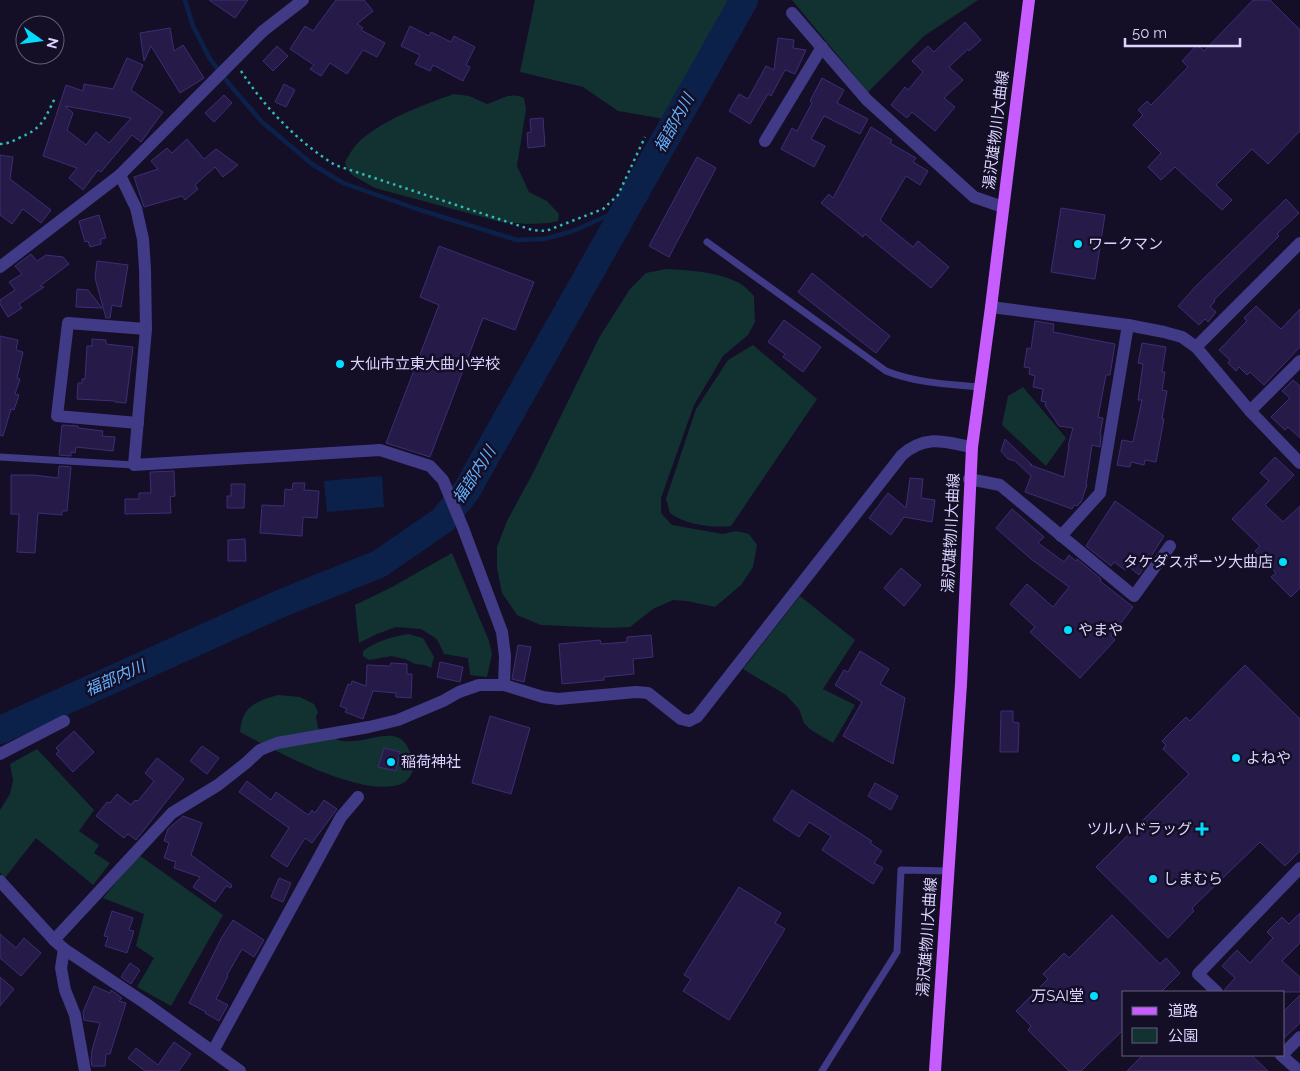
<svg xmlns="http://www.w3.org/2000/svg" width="1300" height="1071" font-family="Raleway,'Noto Sans JP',sans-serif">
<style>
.green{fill:#123131}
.water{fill:#0c214a}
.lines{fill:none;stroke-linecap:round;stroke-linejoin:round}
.stream{stroke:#0c214a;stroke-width:4.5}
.river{stroke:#0c214a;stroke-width:28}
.building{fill:#261b48;stroke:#3e2d75;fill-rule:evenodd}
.path{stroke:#2fbab6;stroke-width:2.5;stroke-dasharray:2.5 4;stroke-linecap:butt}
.lane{stroke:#403a87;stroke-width:7}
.street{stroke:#403a87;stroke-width:12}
.primary{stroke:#c85dff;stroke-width:12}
.poi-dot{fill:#02ddff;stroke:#140f27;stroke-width:2}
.labels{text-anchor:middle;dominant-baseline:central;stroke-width:5;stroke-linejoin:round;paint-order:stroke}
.street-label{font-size:15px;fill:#dcd6ff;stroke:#140f27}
.poi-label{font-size:15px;fill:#dcd6ff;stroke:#140f27;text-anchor:start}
.water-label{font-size:16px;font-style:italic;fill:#64b2ff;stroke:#140f27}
</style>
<rect width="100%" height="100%" fill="#140f27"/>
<!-- green -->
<g class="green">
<path d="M 535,0 L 734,0 L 665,119 L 618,111 L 583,87 L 520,72 Z"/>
<path d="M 792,0 L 978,0 L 924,36 L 868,92 Z"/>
<path d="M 454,94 L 469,96 L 487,104 C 501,100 510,91 524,98 L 526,109 L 517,166 L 529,192 L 547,201 L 559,214 L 558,221 L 549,223 L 528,224 L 501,222 L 375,188 L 352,175 L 347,169 L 345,162 C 348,157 351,151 355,146 C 376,122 425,104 454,94 Z"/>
<path d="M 666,269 C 688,270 719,272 739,283 C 745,286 750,292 754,296 L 755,322 L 748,335 L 723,356 L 694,405 L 661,498 L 661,513 L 672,525 L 723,534 L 736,531 L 749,534 L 757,545 L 753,567 L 741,585 L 715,607 L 687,601 L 673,600 L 653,609 L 630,627 L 608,628 L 541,625 L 517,615 L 502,593 L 497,568 L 497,547 L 507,521 L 533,473 L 599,338 L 630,289 L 646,273 Z"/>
<path d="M 753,345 L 817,399 L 731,526 C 712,528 686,525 670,513 L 666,499 L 696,409 L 728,360 Z"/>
<path d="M 1023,387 L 1066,438 L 1046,466 L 1002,425 L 1008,396 Z"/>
<path d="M 452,553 L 489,641 L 492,654 L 487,677 L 470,675 L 468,658 L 444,654 L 437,639 L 421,629 L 396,627 L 377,634 L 359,643 L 355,605 L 392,587 Z"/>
<path d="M 800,596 L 855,640 L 823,689 L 855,705 L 833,743 L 811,730 L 804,723 L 799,709 L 786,695 L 743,669 Z"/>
<path d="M 408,634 L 423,638 L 434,657 L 431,668 L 425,665 L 415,664 L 405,659 L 391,656 L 369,660 L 363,656 L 363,651 C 377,641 391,637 408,634 Z"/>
<path d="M 278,695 L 300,697 L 314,704 L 318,712 L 316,717 L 318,728 C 325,732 334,740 342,741 C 375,745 406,714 414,769 C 412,773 409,779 405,782 C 369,803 274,750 240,732 C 242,706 256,701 278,695 Z"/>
<path d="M 37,749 L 94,810 L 79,831 L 99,845 L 94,853 L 110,863 L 93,885 L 36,838 L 4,879 L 0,872 L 0,810 L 10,794 L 13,780 L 10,764 Z"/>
<path d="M 139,855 L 223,915 L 171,1006 L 137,987 L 154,958 L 136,946 L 144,914 L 103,898 Z"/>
</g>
<!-- water -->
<path class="water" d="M 382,476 L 384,507 L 327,512 L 324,481 Z"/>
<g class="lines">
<!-- stream -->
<path class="stream" d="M 185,0 L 193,26 L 210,59 L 230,85 L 262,122 L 312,164 L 343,183 L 420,210 L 517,240 L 544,239 L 573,231 L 629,206"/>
<!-- river -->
<path class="river" d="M 0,730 L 282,603 L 379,564 L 443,520 L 467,490 L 482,463 L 744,0"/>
</g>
<!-- building -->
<g class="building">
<path d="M 209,0 L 248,0 L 235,18 Z"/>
<path d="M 336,0 L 364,0 L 373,11 L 357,24 L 363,28 L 361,30 L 385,43 L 377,57 L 363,50 L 347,74 L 330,63 L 321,76 L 310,69 L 314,65 L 290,49 L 305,26 L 313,31 Z"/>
<path d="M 1253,0 L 1270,0 L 1300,30 L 1300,131 L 1268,164 L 1252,149 L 1216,185 L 1232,200 L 1222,210 L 1175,167 L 1161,180 L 1148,167 L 1161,153 L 1133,125 L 1143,115 L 1138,110 L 1147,101 L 1151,105 L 1188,67 L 1182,61 L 1197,45 L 1204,51 Z"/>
<path d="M 965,22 L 981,40 L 969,51 L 968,49 L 949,67 L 963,80 L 944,98 L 955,107 L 935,131 L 912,112 L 907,118 L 891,105 L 905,87 L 908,90 L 923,72 L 912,61 L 928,46 L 934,52 Z"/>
<path d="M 410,26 L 429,36 L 431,32 L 451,42 L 454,36 L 475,47 L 466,65 L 470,67 L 463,81 L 433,65 L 430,71 L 415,64 L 420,55 L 401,46 Z"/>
<path d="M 170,28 L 174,51 L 183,45 L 204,78 L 180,93 L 151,46 L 144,61 L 140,33 Z"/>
<path d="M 778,38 L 794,40 L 793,48 L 806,50 L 795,74 L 785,70 L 771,96 L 768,94 L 750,124 L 729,111 L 739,94 L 748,99 L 766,66 L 774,70 Z"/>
<path d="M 277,46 L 288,56 L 273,71 L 263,61 Z"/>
<path d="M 127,58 L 143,65 L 131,90 L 163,112 L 141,142 L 132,135 L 101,172 L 98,170 L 83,190 L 69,178 L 77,168 L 43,156 L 66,85 L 83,91 L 84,84 L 113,89 ZM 65,106 L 121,116 L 131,118 L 109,143 L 96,132 L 86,145 L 67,130 L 73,113 Z"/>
<path d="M 822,78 L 844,90 L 837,103 L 868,119 L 860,134 L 824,116 L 811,139 L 825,146 L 814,167 L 781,149 L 792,128 L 797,131 L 812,103 L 810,101 Z"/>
<path d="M 284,84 L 295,90 L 286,107 L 275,102 Z"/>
<path d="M 224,95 L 232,103 L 214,122 L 205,113 Z"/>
<path d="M 543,118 L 545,146 L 528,148 L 527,133 L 531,132 L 530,119 Z"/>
<path d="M 871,127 L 892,140 L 890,143 L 916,158 L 913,162 L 928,171 L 920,185 L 906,176 L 880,220 L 913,247 L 918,241 L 949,267 L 931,288 L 865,234 L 863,237 L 821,203 L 829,194 L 833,198 Z"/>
<path d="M 187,139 L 204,159 L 216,149 L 238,165 L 223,177 L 215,167 L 195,185 L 198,189 L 185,200 L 182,196 L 144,207 L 134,177 L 158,169 L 151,161 L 167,148 L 172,153 Z"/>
<path d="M 0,155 L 13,157 L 10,179 L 51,210 L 41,223 L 23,209 L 12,224 L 0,215 Z"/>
<path d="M 697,157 L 716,168 L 669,257 L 649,246 Z"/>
<path d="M 1286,199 L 1299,213 L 1277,234 L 1279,236 L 1214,300 L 1215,301 L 1210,307 L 1216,312 L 1208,322 L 1205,319 L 1199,325 L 1178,306 L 1197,285 Z"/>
<path d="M 1061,208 L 1105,215 L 1095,279 L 1051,272 Z"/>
<path d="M 99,215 L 106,238 L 101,239 L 101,244 L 90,247 L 88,241 L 85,242 L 79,221 Z"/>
<path d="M 439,246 L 534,282 L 515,330 L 483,318 L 430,457 L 386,443 L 439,305 L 420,297 Z"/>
<path d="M 31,254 L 37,261 L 46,255 L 63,257 L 69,264 L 40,286 L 44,287 L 19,304 L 22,308 L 8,317 L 0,304 L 0,300 L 15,290 L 9,282 L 22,274 L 15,266 Z"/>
<path d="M 97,261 L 128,265 L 121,307 L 112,305 L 110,318 L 106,318 L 95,278 Z"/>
<path d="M 812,273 L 890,336 L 876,353 L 798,292 Z"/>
<path d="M 77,289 L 88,290 L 102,308 L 76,307 Z"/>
<path d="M 1256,306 L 1281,329 L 1300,309 L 1300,347 L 1264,385 L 1250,372 L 1247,375 L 1239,367 L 1236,371 L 1228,363 L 1230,360 L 1219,350 L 1247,321 L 1244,318 Z"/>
<path d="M 784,320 L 821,347 L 803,372 L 783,357 L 785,354 L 768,342 Z"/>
<path d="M 1035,321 L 1054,324 L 1053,332 L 1115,344 L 1110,375 L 1106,375 L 1098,417 L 1103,418 L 1100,434 L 1101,435 L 1100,447 L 1092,445 L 1086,485 L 1087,485 L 1081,502 L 1077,506 L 1074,505 L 1072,509 L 1025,492 L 1031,476 L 1015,461 L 1008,459 L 1001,451 L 1005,439 L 1032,465 L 1030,465 L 1064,477 L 1069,446 L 1068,446 L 1073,428 L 1059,426 L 1045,405 L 1046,402 L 1041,401 L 1043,389 L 1033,387 L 1035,376 L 1029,374 L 1030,368 L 1024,367 L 1027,348 L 1031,349 Z"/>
<path d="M 0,336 L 18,340 L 16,350 L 23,352 L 17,378 L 20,379 L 15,394 L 19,395 L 14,410 L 11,409 L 3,436 L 0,435 Z"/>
<path d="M 92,339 L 106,340 L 106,344 L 133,347 L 126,403 L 115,402 L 115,401 L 77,399 L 78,383 L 82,383 L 82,379 L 85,379 L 87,346 L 92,346 Z"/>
<path d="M 1142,343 L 1166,347 L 1162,372 L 1165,372 L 1162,390 L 1167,391 L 1162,419 L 1164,419 L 1156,462 L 1145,460 L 1144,465 L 1131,462 L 1130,467 L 1117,465 L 1122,440 L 1133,442 L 1142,400 L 1138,400 L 1143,364 L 1138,363 Z"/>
<path d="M 1293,380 L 1300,386 L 1300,438 L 1288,427 L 1285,430 L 1271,417 L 1290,398 L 1282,391 Z"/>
<path d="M 62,425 L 78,426 L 78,428 L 103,431 L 102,436 L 115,437 L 113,451 L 76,447 L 75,453 L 71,452 L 71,456 L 59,455 Z"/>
<path d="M 1275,457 L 1294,475 L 1265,505 L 1283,522 L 1300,506 L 1300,588 L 1291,597 L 1271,577 L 1276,573 L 1255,551 L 1260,546 L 1232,519 L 1269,481 L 1260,473 Z"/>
<path d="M 59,466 L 71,467 L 67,511 L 62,511 L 62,515 L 38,513 L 35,553 L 17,552 L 19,514 L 11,514 L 11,475 L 34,475 L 58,478 Z"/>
<path d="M 174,471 L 175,496 L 170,497 L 171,513 L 125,514 L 125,499 L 139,499 L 139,493 L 151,493 L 150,472 Z"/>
<path d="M 910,478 L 923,479 L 921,498 L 935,500 L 932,522 L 904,517 L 891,535 L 869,518 L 888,493 L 906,508 Z"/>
<path d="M 293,483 L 305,483 L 304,490 L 319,491 L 317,518 L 303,517 L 302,536 L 260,533 L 262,505 L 284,506 L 285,489 L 292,490 Z"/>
<path d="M 231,484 L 245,484 L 244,508 L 227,508 L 227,496 L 231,496 Z"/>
<path d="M 1115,501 L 1164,536 L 1139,575 L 1128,566 L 1125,570 L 1114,562 L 1111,566 L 1086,546 Z"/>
<path d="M 1012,509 L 1044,537 L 1038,543 L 1064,562 L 1069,555 L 1076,561 L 1077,559 L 1101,579 L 1100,581 L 1133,607 L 1111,636 L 1115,640 L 1080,678 L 1030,632 L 1035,627 L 1010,604 L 1027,584 L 1053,607 L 1069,587 L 1031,559 L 996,528 Z"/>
<path d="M 245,539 L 246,561 L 228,561 L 228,540 Z"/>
<path d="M 901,568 L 921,585 L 904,606 L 884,588 Z"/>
<path d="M 651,635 L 653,657 L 633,659 L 634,674 L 604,677 L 604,680 L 562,684 L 559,644 L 600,640 L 601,644 L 627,642 L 627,637 Z"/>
<path d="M 518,645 L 531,647 L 524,682 L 512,679 Z"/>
<path d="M 860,651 L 889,669 L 880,684 L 905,698 L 893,764 L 843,736 L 862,702 L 835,685 L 844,670 L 848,672 Z"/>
<path d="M 440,662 L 463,667 L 460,682 L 437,677 Z"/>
<path d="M 391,663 L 407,664 L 407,674 L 412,674 L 411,698 L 396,697 L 396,693 L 373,691 L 363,719 L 345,712 L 347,709 L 340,706 L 348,684 L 351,685 L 352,681 L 366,686 L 367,665 L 390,666 Z"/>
<path d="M 1245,665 L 1300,719 L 1300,851 L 1285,866 L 1260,842 L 1192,908 L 1194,911 L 1168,938 L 1096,867 L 1189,774 L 1163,749 L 1166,745 L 1162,741 L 1186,717 L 1190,721 Z"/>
<path d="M 1001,711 L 1013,711 L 1013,722 L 1019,723 L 1018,752 L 1000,752 Z"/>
<path d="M 490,716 L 530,728 L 511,794 L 472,783 Z"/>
<path d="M 74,731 L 94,752 L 73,772 L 56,754 L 59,751 L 56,748 Z"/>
<path d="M 202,746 L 219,758 L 207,774 L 190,761 Z"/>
<path d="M 384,748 L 400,752 L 396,771 L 378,767 Z"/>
<path d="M 157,758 L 184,779 L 136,840 L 128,834 L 124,838 L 96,816 L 107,802 L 110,803 L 117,794 L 131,805 L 135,800 L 138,801 L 154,781 L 145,773 Z"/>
<path d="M 247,781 L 271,800 L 276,792 L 308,815 L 312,810 L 315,813 L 324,800 L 337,809 L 312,843 L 305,838 L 287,867 L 271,856 L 289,828 L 239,792 Z"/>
<path d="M 875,783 L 898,796 L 891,810 L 868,796 Z"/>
<path d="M 792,790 L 872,841 L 870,843 L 882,851 L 874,863 L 883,868 L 873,884 L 822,850 L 831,836 L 809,822 L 799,837 L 773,820 Z"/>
<path d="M 183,816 L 202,823 L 191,855 L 232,885 L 231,888 L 226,886 L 215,902 L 193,887 L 200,877 L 174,868 L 176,862 L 164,858 L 169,843 L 164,841 L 168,829 Z"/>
<path d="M 279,878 L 291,883 L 283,902 L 271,897 Z"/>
<path d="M 739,887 L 781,913 L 775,923 L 785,929 L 729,1020 L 683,991 L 691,979 L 684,975 Z"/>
<path d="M 112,911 L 133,918 L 129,930 L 134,931 L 127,953 L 105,946 L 108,937 L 104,936 Z"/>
<path d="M 1300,913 L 1300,943 L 1282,961 L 1300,977 L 1300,992 L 1225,992 L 1225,989 L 1235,978 L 1222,966 L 1237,950 L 1250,963 L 1273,938 L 1267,932 L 1282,917 L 1289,924 Z"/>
<path d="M 1112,915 L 1160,964 L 1166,958 L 1180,973 L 1161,992 L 1124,992 L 1124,1029 L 1081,1071 L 1069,1071 L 1028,1030 L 1031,1026 L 1016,1011 L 1048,979 L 1043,974 L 1064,953 L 1069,958 Z"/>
<path d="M 233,920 L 264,940 L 254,957 L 242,949 L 227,975 L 228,976 L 216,999 L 228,1005 L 219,1021 L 205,1013 L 206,1012 L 189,1003 L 222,937 Z"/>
<path d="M 0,934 L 16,948 L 24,938 L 41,953 L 21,976 L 0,958 Z"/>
<path d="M 130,963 L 140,970 L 131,984 L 121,977 Z"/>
<path d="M 0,977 L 14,989 L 0,1006 Z"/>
<path d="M 94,986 L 110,993 L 111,990 L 122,998 L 119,1001 L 126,1003 L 110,1054 L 106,1054 L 105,1066 L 92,1066 L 91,1060 L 92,1050 L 100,1023 L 84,1020 L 83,1012 Z"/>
<path d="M 1300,995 L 1300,1023 L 1284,1038 L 1284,1011 Z"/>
<path d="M 174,1042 L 191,1054 L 179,1071 L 145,1071 L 128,1058 L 136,1048 L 158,1065 Z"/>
<path d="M 1143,1055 L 1251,1055 L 1268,1071 L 1127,1071 Z"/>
</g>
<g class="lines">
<!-- path -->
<g class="path">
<path d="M 241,71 C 265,108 298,142 335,165 L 532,230 L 546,231 L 603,209 L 618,195 L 645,137"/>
<path d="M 0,144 C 7,144 13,141 19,138 C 43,128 44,120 55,98"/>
</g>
<!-- lane -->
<g class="lane">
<path d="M 707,242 L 886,371 C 916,383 947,384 979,387"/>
<path d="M 0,457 L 134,465"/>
<path d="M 822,1071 L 897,952 L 901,870 L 948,871"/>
</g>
<!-- street -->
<g class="street">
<path d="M 792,13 L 867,100 L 974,197 L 1003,207"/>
<path d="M 765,141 L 822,47"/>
<path d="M 120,175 L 136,208 L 143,239 L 145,269 L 146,329 L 134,465 L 380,450 L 430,466 L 443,480 L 463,528 L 502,632 L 505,656 L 504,685"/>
<path d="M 0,267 L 120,175 L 263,31 L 303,0"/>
<path d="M 991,307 L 1128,325 L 1164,332 L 1182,337 L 1196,347 L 1250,411 L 1300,463"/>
<path d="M 1196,347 L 1300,243"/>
<path d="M 1250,411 L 1300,361"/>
<path d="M 138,423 L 57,416 L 68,323 L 146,329"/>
<path d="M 969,479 L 1000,485 L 1134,596 L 1170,546"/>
<path d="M 1061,536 L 1100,493 L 1128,325"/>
<path d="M 0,754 L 64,721"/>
<path d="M 0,881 L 54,940 L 64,949 L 145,1003 L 240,1071"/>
<path d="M 54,940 L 172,813 L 218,785 L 246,763 L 260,750 L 277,743 L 369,727 L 398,720 L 443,701 L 459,692 L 479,685 L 504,685 L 543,697 L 558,699 L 636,692 L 648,693 L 681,719 L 689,721 L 697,717 L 902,455 C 926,434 944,442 972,447"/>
<path d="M 64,949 L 61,968 L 65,990 L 75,1015 L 85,1071"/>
<path d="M 1217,992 L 1198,974 L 1300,868"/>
<path d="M 213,1051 L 341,817 L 358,797"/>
<path d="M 1284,1053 L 1300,1037"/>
<path d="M 1281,1055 L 1299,1071"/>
</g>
<!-- primary -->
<path class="primary" d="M 935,1071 L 961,684 L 972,447 L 991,307 L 1029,0"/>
</g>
<!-- markers -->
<g class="poi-dot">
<circle cx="1078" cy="244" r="5"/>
<circle cx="340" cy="364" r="5"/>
<circle cx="1283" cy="562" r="5"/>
<circle cx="1068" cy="630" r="5"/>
<circle cx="1236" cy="758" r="5"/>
<circle cx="391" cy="762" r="5"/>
<path d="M1199.5 821.5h5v5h5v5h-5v5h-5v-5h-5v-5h5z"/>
<circle cx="1153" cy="879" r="5"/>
<circle cx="1094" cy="996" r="5"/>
</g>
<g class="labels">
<!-- street labels -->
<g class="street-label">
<text transform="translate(996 130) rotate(-83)">湯沢雄物川大曲線</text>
<text transform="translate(951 533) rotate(-87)">湯沢雄物川大曲線</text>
<text transform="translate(927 937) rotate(-86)">湯沢雄物川大曲線</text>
</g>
<!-- poi labels -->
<g class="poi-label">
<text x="1088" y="244">ワークマン</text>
<text x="350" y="364">大仙市立東大曲小学校</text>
<text x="1273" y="562" text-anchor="end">タケダスポーツ大曲店</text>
<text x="1078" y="630">やまや</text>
<text x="1246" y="758">よねや</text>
<text x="401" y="762">稲荷神社</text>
<text x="1192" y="829" text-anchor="end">ツルハドラッグ</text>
<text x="1163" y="879">しまむら</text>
<text x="1084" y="996" text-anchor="end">万SAI堂</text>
</g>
<!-- water labels -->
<g class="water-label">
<text transform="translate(674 123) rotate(-61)">福部内川</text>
<text transform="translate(474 475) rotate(-57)">福部内川</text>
<text transform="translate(115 678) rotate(-24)">福部内川</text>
</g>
</g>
<!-- legend -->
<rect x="1122" y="991" width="162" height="65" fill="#140f27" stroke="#645f7d"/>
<rect x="1132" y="1007" width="25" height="8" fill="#c85dff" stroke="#645f7d"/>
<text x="1168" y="1016" font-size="15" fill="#dcd6ff">道路</text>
<rect x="1132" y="1028" width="25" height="15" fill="#123131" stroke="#645f7d"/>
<text x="1168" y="1041" font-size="15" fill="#dcd6ff">公園</text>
<!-- north arrow -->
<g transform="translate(40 40) rotate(104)"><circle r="24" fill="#140f27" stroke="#645f7d"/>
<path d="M0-4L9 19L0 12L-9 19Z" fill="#02ddff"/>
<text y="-8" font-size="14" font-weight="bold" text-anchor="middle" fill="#dcd6ff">N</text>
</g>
<!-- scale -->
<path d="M1125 38v8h115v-8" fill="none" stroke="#dcd6ff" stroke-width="2.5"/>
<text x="1132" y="38" font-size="15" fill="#dcd6ff" stroke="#140f27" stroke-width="4" paint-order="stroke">50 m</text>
</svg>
